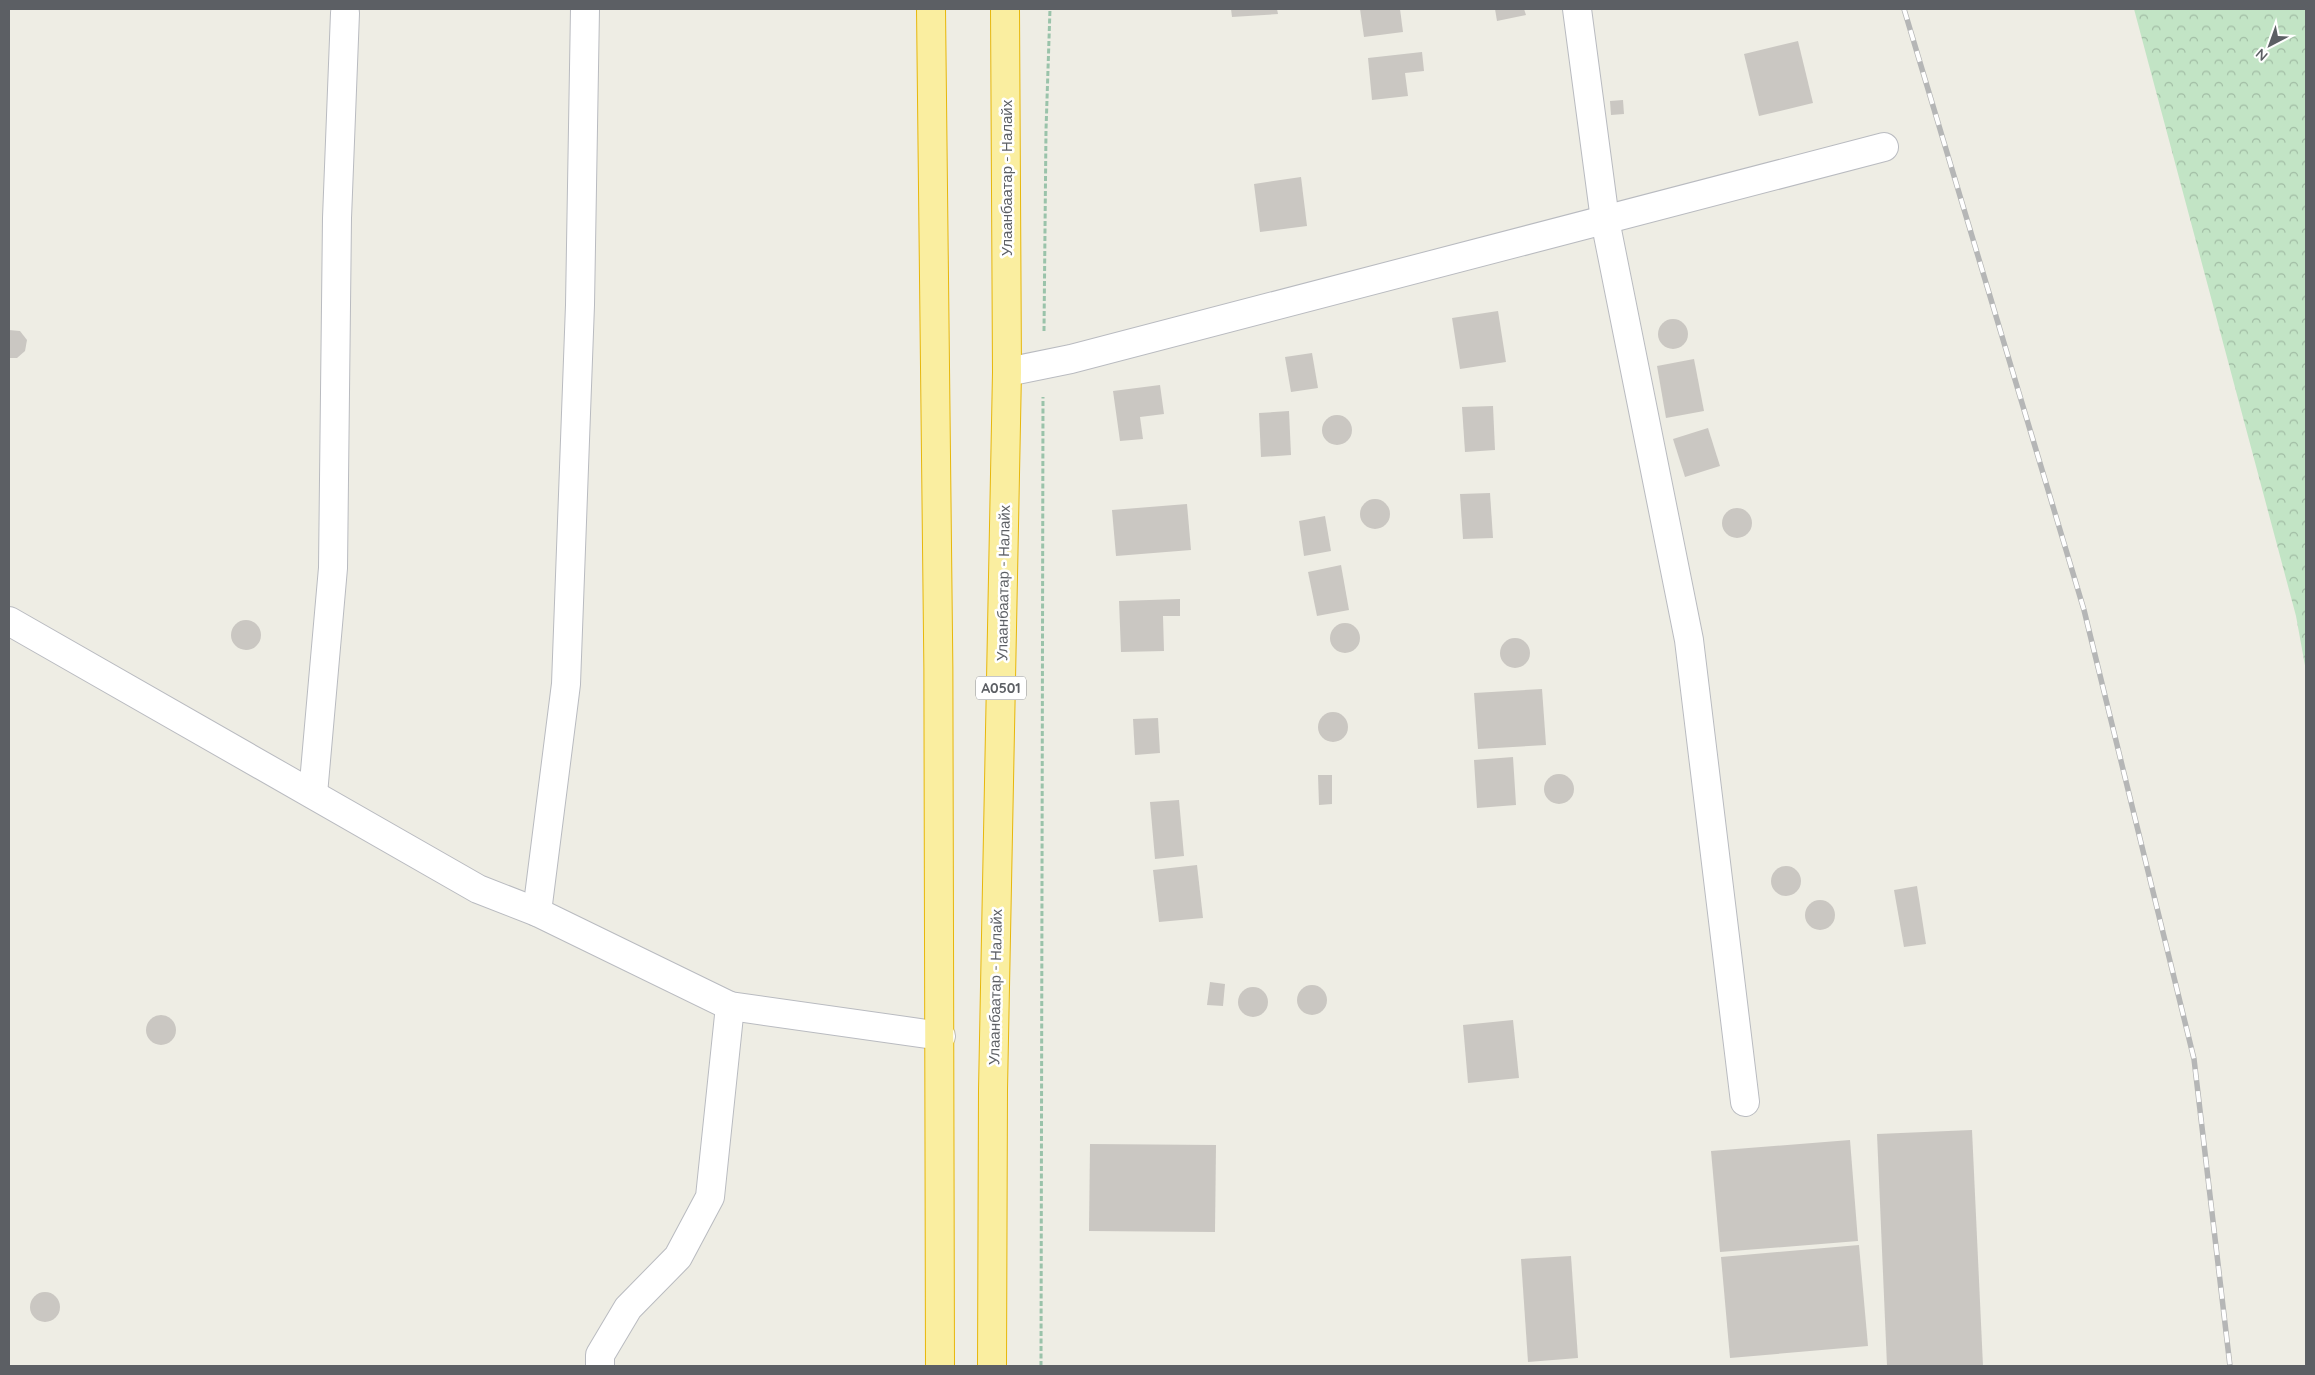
<svg xmlns="http://www.w3.org/2000/svg" width="2315" height="1375" font-family="Quicksand,sans-serif">
<style>
.park{fill:url(#park-crowns)}
.building{fill:#cac7c2}
.lines{fill:none;stroke-linecap:round;stroke-linejoin:round}
.minor-casing{stroke:#b9bbc0;stroke-width:30}
.trunk-casing{stroke:#e7b70b;stroke-width:30}
.path{stroke:#9ac3aa;stroke-width:3;stroke-dasharray:5 2.5;stroke-linecap:butt}
.minor{stroke:#fff;stroke-width:28}
.trunk{stroke:#faeea0;stroke-width:28}
.rail-casing{stroke:#b5b6b6;stroke-width:5.5}
.rail{stroke:#fff;stroke-width:4;stroke-dasharray:11;stroke-linecap:butt}
.labels{text-anchor:middle;dominant-baseline:central;stroke-width:5;stroke-linejoin:round;paint-order:stroke}
.shield{fill:#fff;stroke:#8d8f92;stroke-width:1}
.shield-label{font-size:14px;font-weight:bold;fill:#5c5f64}
.street-label{font-size:15px;fill:#5c5f64;stroke:#fff}
</style>
<defs>
<pattern id="park-crowns" width="20" height="18" patternUnits="userSpaceOnUse" patternTransform="scale(1.25)"><rect width="20" height="18" fill="#c2e4c5"/><path d="M2 6a3 3 0 1 1 6 0M12 15a3 3 0 1 1 6 0" fill="none" stroke="#a1bca4"/></pattern>
</defs>
<rect width="100%" height="100%" fill="#eeede4"/>
<!-- park -->
<path class="park" d="M 2134,9 L 2306,9 L 2306,671 L 2296,616 Z"/>
<!-- building -->
<g class="building">
<path d="M 1231,9 L 1277,9 L 1278,14 L 1232,17 Z"/>
<path d="M 1360,9 L 1400,9 L 1403,32 L 1364,37 Z"/>
<path d="M 1495,9 L 1524,9 L 1526,15 L 1497,21 Z"/>
<path d="M 1798,41 L 1813,103 L 1759,116 L 1744,54 Z"/>
<path d="M 1422,52 L 1424,71 L 1405,73 L 1408,96 L 1372,100 L 1368,58 Z"/>
<path d="M 1623,100 L 1624,114 L 1611,115 L 1610,101 Z"/>
<path d="M 1301,177 L 1307,226 L 1260,232 L 1254,184 Z"/>
<path d="M 1498,311 L 1506,362 L 1460,369 L 1452,318 Z"/>
<circle cx="1673" cy="334" r="15"/>
<path d="M 9,330 L 20,331 L 27,340 L 25,351 L 17,358 L 9,358 Z"/>
<path d="M 1312,353 L 1318,388 L 1291,392 L 1285,357 Z"/>
<path d="M 1694,359 L 1704,411 L 1666,418 L 1657,366 Z"/>
<path d="M 1160,385 L 1164,414 L 1140,417 L 1143,439 L 1120,441 L 1113,391 Z"/>
<path d="M 1493,406 L 1495,450 L 1465,452 L 1462,407 Z"/>
<path d="M 1289,411 L 1291,455 L 1261,457 L 1259,413 Z"/>
<circle cx="1337" cy="430" r="15"/>
<path d="M 1708,428 L 1720,466 L 1685,477 L 1673,439 Z"/>
<path d="M 1490,493 L 1493,538 L 1463,539 L 1460,494 Z"/>
<circle cx="1375" cy="514" r="15"/>
<path d="M 1187,504 L 1191,550 L 1116,556 L 1112,510 Z"/>
<circle cx="1737" cy="523" r="15"/>
<path d="M 1325,516 L 1331,551 L 1304,556 L 1299,521 Z"/>
<path d="M 1341,565 L 1349,610 L 1317,616 L 1308,572 Z"/>
<path d="M 1180,599 L 1180,616 L 1163,616 L 1164,651 L 1121,652 L 1119,601 Z"/>
<circle cx="246" cy="635" r="15"/>
<circle cx="1345" cy="638" r="15"/>
<circle cx="1515" cy="653" r="15"/>
<path d="M 1542,689 L 1546,745 L 1478,749 L 1474,693 Z"/>
<circle cx="1333" cy="727" r="15"/>
<path d="M 1158,718 L 1160,753 L 1135,755 L 1133,719 Z"/>
<path d="M 1513,757 L 1516,805 L 1477,808 L 1474,760 Z"/>
<circle cx="1559" cy="789" r="15"/>
<path d="M 1318,775 L 1332,775 L 1332,804 L 1319,805 Z"/>
<path d="M 1179,800 L 1184,856 L 1155,859 L 1150,802 Z"/>
<path d="M 1197,865 L 1203,918 L 1159,922 L 1153,870 Z"/>
<circle cx="1786" cy="881" r="15"/>
<path d="M 1917,886 L 1926,944 L 1904,947 L 1894,890 Z"/>
<circle cx="1820" cy="915" r="15"/>
<path d="M 1210,982 L 1225,984 L 1223,1006 L 1207,1005 Z"/>
<circle cx="1312" cy="1000" r="15"/>
<circle cx="1253" cy="1002" r="15"/>
<circle cx="161" cy="1030" r="15"/>
<path d="M 1513,1020 L 1519,1078 L 1468,1083 L 1463,1025 Z"/>
<path d="M 1972,1130 L 1983,1366 L 1887,1366 L 1877,1134 Z"/>
<path d="M 1850,1140 L 1858,1241 L 1720,1252 L 1711,1151 Z"/>
<path d="M 1090,1144 L 1216,1145 L 1215,1232 L 1089,1231 Z"/>
<path d="M 1859,1245 L 1868,1346 L 1730,1358 L 1721,1257 Z"/>
<path d="M 1571,1256 L 1578,1358 L 1528,1362 L 1521,1259 Z"/>
<circle cx="45" cy="1307" r="15"/>
</g>
<g class="lines">
<!-- minor casing -->
<g class="minor-casing">
<g id="minor">
<path d="M 1577,9 L 1605,220 L 1689,640 L 1745,1102"/>
<path d="M 1007,372 L 1071,359 L 1884,147"/>
<path d="M 9,621 L 478,889 L 537,912 L 730,1006 L 941,1036"/>
<path d="M 313,794 L 333,568 L 337,218 L 345,13"/>
<path d="M 537,912 L 566,684 L 580,305 L 585,9"/>
<path d="M 600,1366 L 600,1355 L 628,1308 L 678,1257 L 710,1197 L 730,1006"/>
</g>
</g>
<!-- trunk casing -->
<g class="trunk-casing">
<g id="trunk">
<path d="M 931,9 C 938,461 941,914 940,1366"/>
<path d="M 992,1366 L 993,1090 L 1007,372 L 1005,9"/>
</g>
</g>
<!-- path -->
<g class="path">
<path d="M 1044,331 L 1046,130 L 1050,9"/>
<path d="M 1041,1366 L 1043,397"/>
</g>
<!-- minor -->
<use href="#minor" class="minor"/>
<!-- trunk -->
<use href="#trunk" class="trunk"/>
<!-- rail casing -->
<g class="rail-casing">
<path id="rail" d="M 1904,9 L 2084,610 L 2194,1059 L 2230,1366"/>
</g>
<!-- rail -->
<use href="#rail" class="rail"/>
</g>
<g class="labels">
<!-- shield labels -->
<rect class="shield" x="976" y="676.5" width="50" height="23" rx="4"/>
<g class="shield-label">
<text x="1001" y="688">A0501</text>
</g>
<!-- street labels -->
<g class="street-label">
<text transform="translate(1006 178) rotate(-90)">Улаанбаатар - Налайх</text>
<text transform="translate(1003 583) rotate(-89)">Улаанбаатар - Налайх</text>
<text transform="translate(995 987) rotate(-89)">Улаанбаатар - Налайх</text>
</g>
</g>
<!-- border -->
<rect width="2315" height="1375" fill="none" stroke="#5c5f64" stroke-width="20"/>
<!-- north arrow -->
<g transform="translate(2270 45) rotate(221)" stroke="#ffffff" stroke-width="4" paint-order="stroke">
<path d="M0-4L9 19L0 12L-9 19Z" fill="#5c5f64"/>
<text y="-8" font-size="14" font-weight="bold" text-anchor="middle" fill="#5c5f64">N</text>
</g>
</svg>
